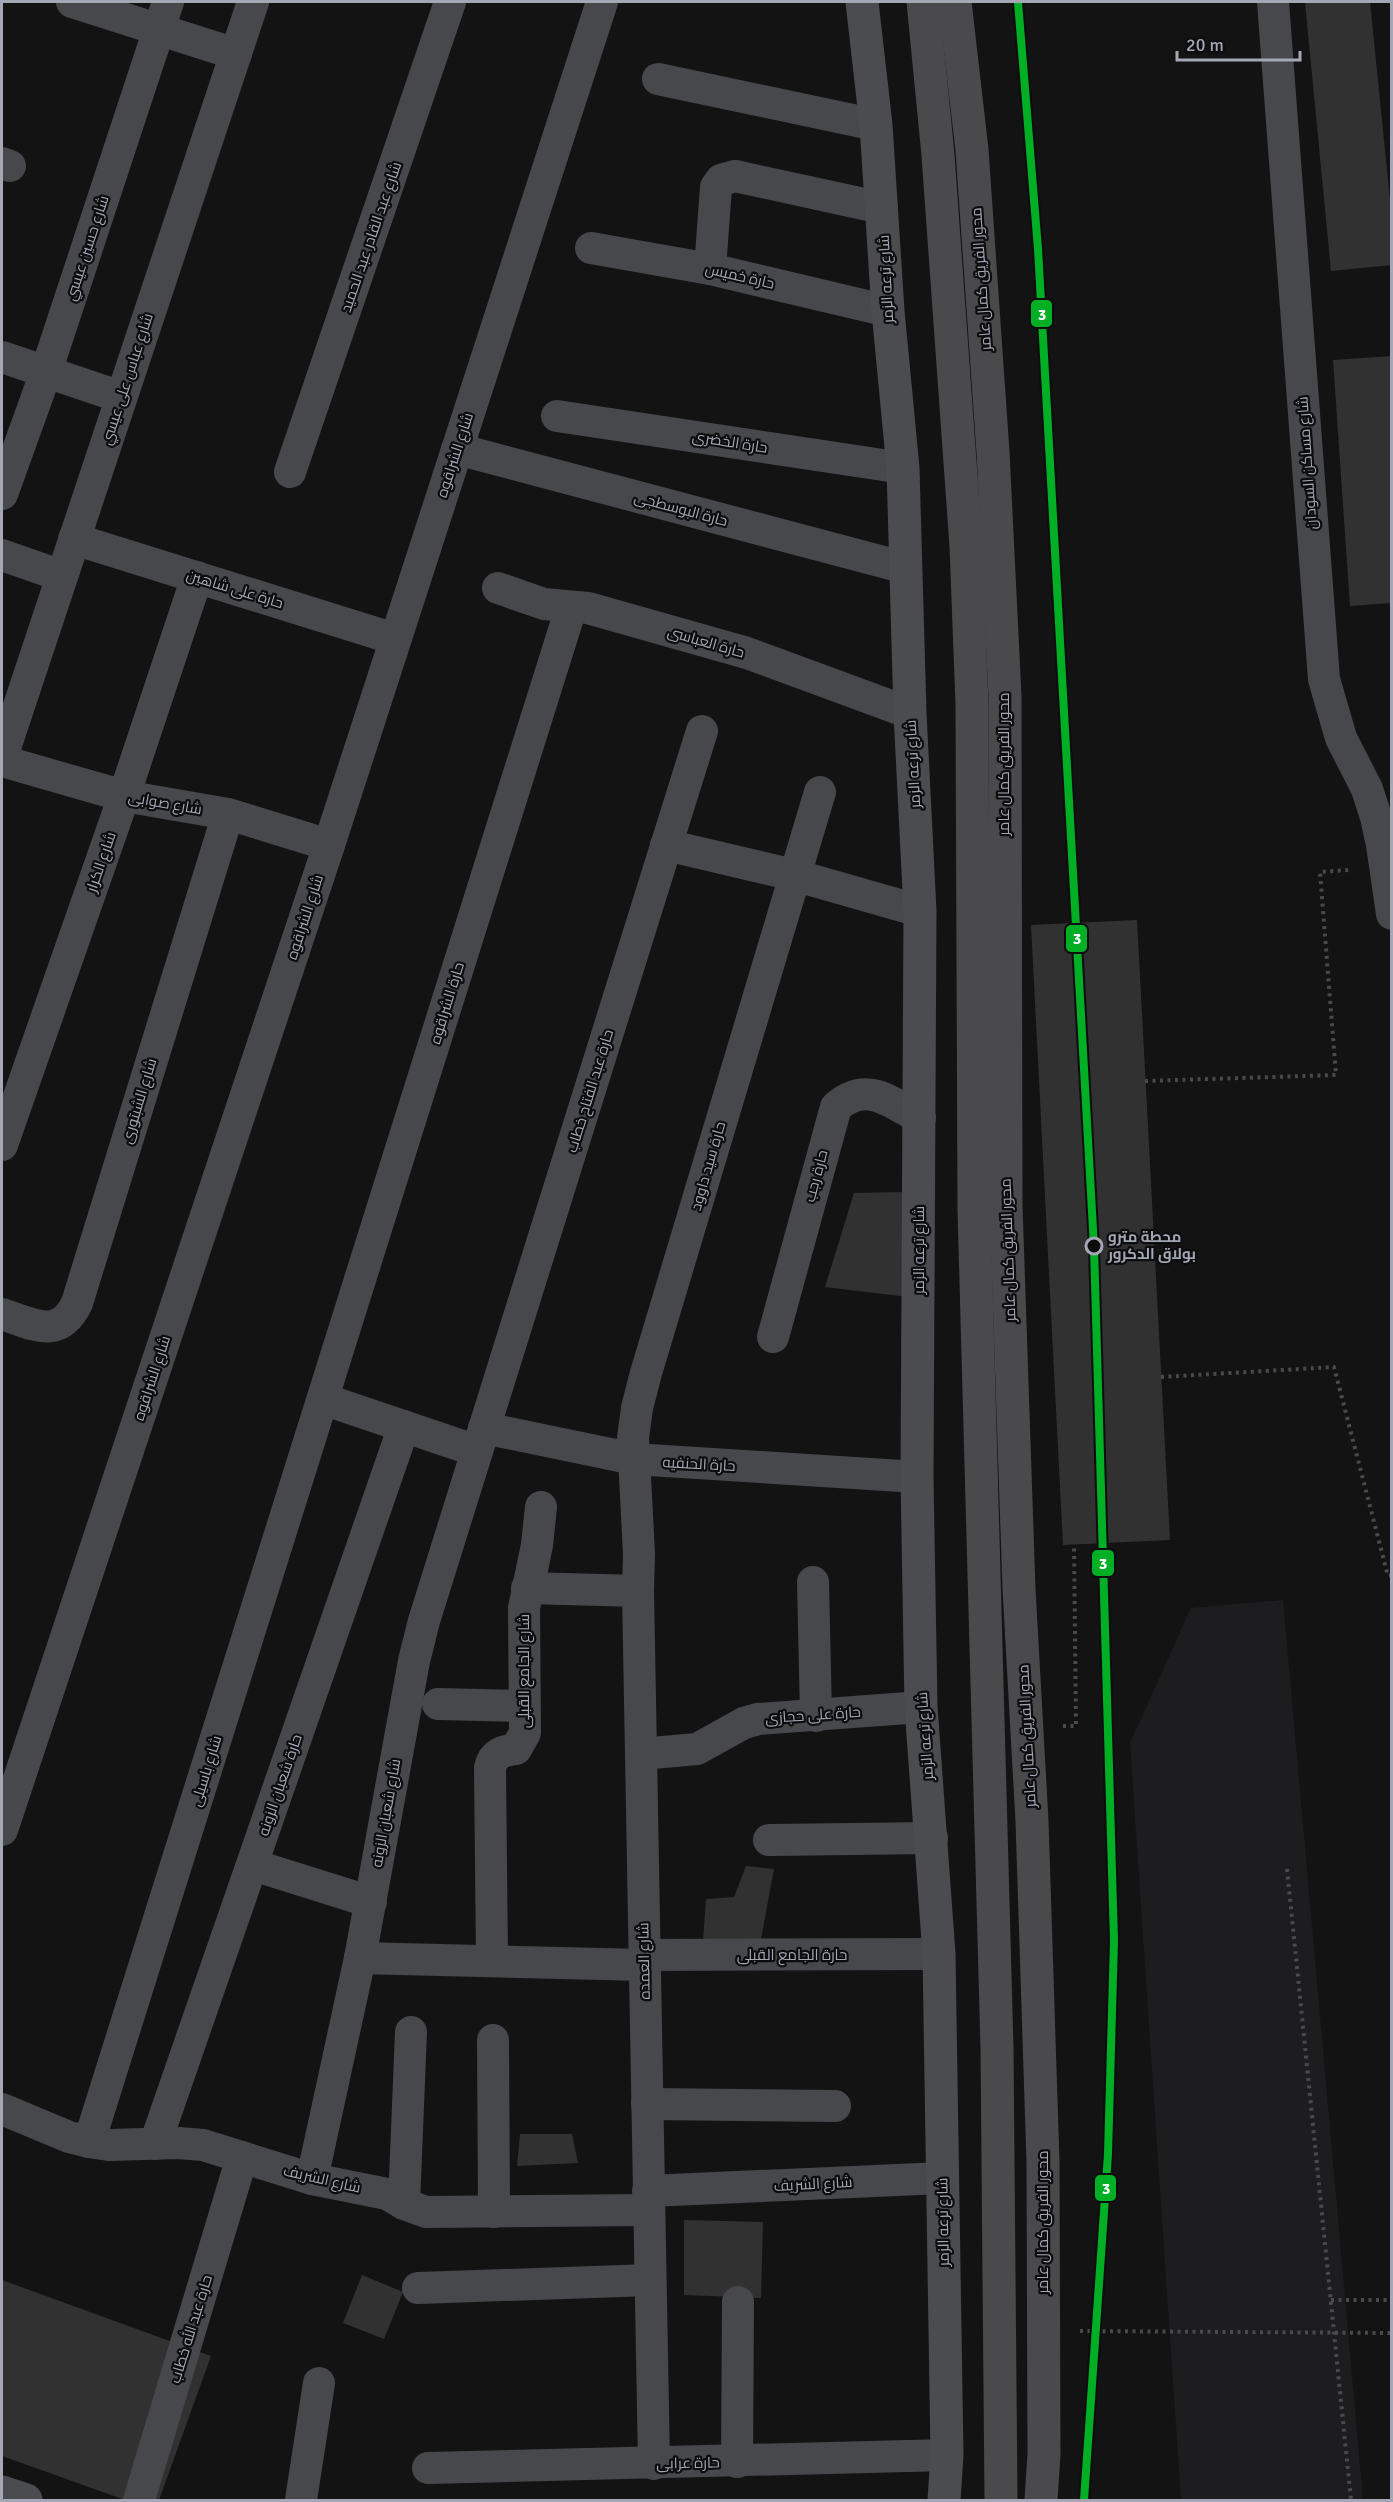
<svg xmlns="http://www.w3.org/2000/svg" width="1393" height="2502" font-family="Signika,Cairo,sans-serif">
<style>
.built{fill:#1d1d1f}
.building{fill:#313132}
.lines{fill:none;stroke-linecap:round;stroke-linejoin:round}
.path{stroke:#494a4e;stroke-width:4;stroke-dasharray:3 4.5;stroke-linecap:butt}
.street{stroke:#47484c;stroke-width:32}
.secondary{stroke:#4b4c50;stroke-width:33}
.path-bridge{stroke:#494a4e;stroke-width:4;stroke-dasharray:3 4.5;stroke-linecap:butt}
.highway-bridge{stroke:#4a4a4d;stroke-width:33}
.metro-1-casing{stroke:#0d0d0f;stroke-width:12}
.metro-1{stroke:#00af23;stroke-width:8}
.stop-dot{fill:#0d0d0f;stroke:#a3a8b4;stroke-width:3}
.labels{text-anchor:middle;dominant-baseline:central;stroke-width:4.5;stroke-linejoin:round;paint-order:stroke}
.street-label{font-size:15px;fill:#a3a8b4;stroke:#0d0d0f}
.stop-label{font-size:15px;font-weight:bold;fill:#a3a8b4;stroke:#0d0d0f;text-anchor:start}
.line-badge{stroke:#0d0d0f;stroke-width:2}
.badge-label{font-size:16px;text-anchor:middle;font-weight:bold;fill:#fff}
</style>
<rect width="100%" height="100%" fill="#131313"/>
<!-- built -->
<path class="built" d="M 1283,1600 L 1363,2500 L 1181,2500 L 1130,1743 L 1191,1608 Z"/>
<!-- building -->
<g class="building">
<path d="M 1305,2 L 1370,2 L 1392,219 L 1392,265 L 1331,271 Z"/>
<path d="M 1392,356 L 1392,603 L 1350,606 L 1333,360 Z"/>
<path d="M 1137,920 L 1170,1540 L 1063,1545 L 1031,925 Z"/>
<path d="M 905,1192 L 908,1297 L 825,1287 L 854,1193 Z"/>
<path d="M 746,1866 L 774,1869 L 758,1955 L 702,1955 L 706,1899 L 734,1897 Z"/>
<path d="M 520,2134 L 572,2134 L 578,2163 L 517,2166 Z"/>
<path d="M 684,2220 L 763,2222 L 761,2298 L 684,2295 Z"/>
<path d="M 362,2275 L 403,2292 L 384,2339 L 343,2323 Z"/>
<path d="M 2,2280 L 211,2356 L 159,2500 L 125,2500 L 2,2456 Z"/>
</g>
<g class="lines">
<!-- path -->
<g class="path">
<path d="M 1145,1081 L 1336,1075 L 1320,872 L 1349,870"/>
<path d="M 1161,1377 L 1334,1367 L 1388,1576 L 1392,1575"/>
<path d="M 1063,1726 L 1076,1726 L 1074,1545"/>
<path d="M 1287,1869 L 1351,2500"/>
<path d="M 1331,2300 L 1392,2300"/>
</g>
<!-- street -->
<g class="street">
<path d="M 72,2 L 236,54"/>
<path d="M 1273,2 L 1324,679 L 1341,738 L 1367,789 L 1376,817 L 1382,845 L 1392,914"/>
<path d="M 658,79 L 876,125"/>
<path d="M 2,163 L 10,166"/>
<path d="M 591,248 L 710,269 L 888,311"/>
<path d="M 710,269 L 716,187 L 721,180 L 735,176 L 882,208"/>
<path d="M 2,357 L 121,397"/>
<path d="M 557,416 L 903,468"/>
<path d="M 457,449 L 906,568"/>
<path d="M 290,472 L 450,2"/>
<path d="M 2,494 L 46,372 L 168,2"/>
<path d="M 74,539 L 395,639"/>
<path d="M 2,555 L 62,576"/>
<path d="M 498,588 L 544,604 L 588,608 L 747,653 L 910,713"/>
<path d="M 2,757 L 253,2"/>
<path d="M 2,761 L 124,796 L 228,814 L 329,845"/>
<path d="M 666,845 L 794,875 L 920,911"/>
<path d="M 2,1145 L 124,796 L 197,577"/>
<path d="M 2,1314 C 33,1324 59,1341 77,1303 L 228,814"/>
<path d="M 773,1337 L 836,1107 C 867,1080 890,1102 920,1118"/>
<path d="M 323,1399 L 477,1451"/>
<path d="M 484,1428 L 634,1459 L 917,1477"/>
<path d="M 813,1582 L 816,1716"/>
<path d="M 527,1588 L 638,1591"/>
<path d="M 438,1704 L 524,1706"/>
<path d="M 641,1754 L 697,1749 L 744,1723 L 758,1719 L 921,1707"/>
<path d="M 2,1830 L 329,845 L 602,2"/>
<path d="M 769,1840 L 932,1838"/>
<path d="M 253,1865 L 371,1902"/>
<path d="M 644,1955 L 939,1954"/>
<path d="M 360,1958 L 644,1965"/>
<path d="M 492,1961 L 490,1768 C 493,1753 503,1751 516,1749 L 525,1733 L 524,1608 L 537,1545 L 541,1507"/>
<path d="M 493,2040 L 494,2212"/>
<path d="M 647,2104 L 835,2106"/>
<path d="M 2,2109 L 69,2137 L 89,2142 L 109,2145 L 179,2143 L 203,2145 L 312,2179 L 387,2194 L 404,2204 L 426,2212 L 648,2210"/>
<path d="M 89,2142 L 571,608"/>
<path d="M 155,2144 L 404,1426"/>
<path d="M 312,2179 L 360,1958 L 414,1661 L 424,1621 L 702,731"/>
<path d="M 648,2191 L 943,2178"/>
<path d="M 404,2204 L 411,2032"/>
<path d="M 418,2288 L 650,2280"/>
<path d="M 737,2462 L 738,2302"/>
<path d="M 654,2464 L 638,1591 L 639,1554 L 633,1438 L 637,1408 L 646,1373 L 820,792"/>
<path d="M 428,2468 L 947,2455"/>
<path d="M 139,2500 L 242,2157"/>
<path d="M 301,2500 L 319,2383"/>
</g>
<!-- secondary -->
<g class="secondary">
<path d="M 862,2 L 876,125 L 888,311 L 903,468 L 910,713 L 920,911 L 917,1477 L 921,1707 L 939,1954 L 947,2455 L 944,2500"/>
<path d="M 2,2492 L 26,2500"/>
</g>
<!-- path-bridge -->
<path class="path-bridge" d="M 1080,2331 L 1392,2333"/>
<!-- highway-bridge -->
<g class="highway-bridge">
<path d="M 923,2 L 938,155 L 966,546 L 972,704 L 974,1209 L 997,2048 L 1001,2500"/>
<path d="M 955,2 L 972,150 L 993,452 L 1005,696 L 1006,1206 L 1019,1589 L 1032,1821 L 1043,2162 L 1044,2454 L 1041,2500"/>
</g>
<!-- metro-1 casing -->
<g class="metro-1-casing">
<path id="metro-1" d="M 1018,2 L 1038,249 L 1094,1247 L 1114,1941 L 1108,2154 L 1084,2500"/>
</g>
<!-- metro-1 -->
<use href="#metro-1" class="metro-1"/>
</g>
<!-- markers -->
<circle class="stop-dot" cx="1094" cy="1246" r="8"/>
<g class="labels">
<!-- street labels -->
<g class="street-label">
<text transform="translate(371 237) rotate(-71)">شارع عبد القادر عبد الحميد</text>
<text transform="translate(87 248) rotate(-72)">شارع حسين عيسي</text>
<text transform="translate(740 276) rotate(13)">حارة خميس</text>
<text transform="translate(886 279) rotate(-93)">شارع ترعه الزمر</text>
<text transform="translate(981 279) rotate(-94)">محور الفريق كمال عامر</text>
<text transform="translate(127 379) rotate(-72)">شارع عباس على عيسي</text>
<text transform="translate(730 442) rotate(9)">حارة الخضرى</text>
<text transform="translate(455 455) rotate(-72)">شارع الشراقوه</text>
<text transform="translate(1307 463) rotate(-94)">شارع مساكن السودان</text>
<text transform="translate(681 509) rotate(15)">حارة البوسطجى</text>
<text transform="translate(235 589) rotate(17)">حارة على شاهين</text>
<text transform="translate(706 642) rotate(16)">حارة العباسى</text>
<text transform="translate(913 764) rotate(-93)">شارع ترعه الزمر</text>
<text transform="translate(1004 764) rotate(-90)">محور الفريق كمال عامر</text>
<text transform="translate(165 803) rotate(10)">شارع صوابى</text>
<text transform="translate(101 862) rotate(-71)">شارع الكرار</text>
<text transform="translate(305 917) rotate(-72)">شارع الشراقوه</text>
<text transform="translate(447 1003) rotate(-73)">حارة الشراقوه</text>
<text transform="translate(590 1091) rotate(-73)">حارة عبد الفتاح خطاب</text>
<text transform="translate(139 1101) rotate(-73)">شارع الشبتورى</text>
<text transform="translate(708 1166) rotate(-74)">حارة سيد داوود</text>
<text transform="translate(816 1176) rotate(-75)">حارة رجب</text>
<text transform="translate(919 1250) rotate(-90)">شارع ترعه الزمر</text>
<text transform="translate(1008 1250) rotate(-92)">محور الفريق كمال عامر</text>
<text transform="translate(152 1378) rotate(-72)">شارع الشراقوه</text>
<text transform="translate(699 1464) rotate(3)">حارة الحنفيه</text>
<text transform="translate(524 1671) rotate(-90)">شارع الجامع القبلى</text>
<text transform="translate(813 1715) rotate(-4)">حارة على حجازى</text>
<text transform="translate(925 1736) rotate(-94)">شارع ترعه الزمر</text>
<text transform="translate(1027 1736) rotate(-93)">محور الفريق كمال عامر</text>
<text transform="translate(206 1771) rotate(-73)">شارع باسيلى</text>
<text transform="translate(280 1785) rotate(-71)">حارة شعبان الزونه</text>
<text transform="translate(386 1813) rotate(-80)">شارع شعبان الزونه</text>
<text x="792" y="1955">حارة الجامع القبلى</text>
<text transform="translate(644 1961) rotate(-91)">شارع العمده</text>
<text transform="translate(322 2179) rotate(13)">شارع الشريف</text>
<text transform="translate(813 2184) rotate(-3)">شارع الشريف</text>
<text transform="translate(943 2222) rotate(-91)">شارع ترعه الزمر</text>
<text transform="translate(1043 2222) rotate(-90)">محور الفريق كمال عامر</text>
<text transform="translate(191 2329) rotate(-73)">حارة عبد الله خطاب</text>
<text transform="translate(688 2463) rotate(-1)">حارة عرابى</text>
</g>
<!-- stop labels -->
<g class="stop-label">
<text x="1108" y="1237">محطة مترو<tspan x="1108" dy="17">بولاق الدكرور</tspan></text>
</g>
</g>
<g class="line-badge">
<rect x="1030" y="299" width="23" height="29" rx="6" fill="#00af23"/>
<rect x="1065" y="924" width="23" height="29" rx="6" fill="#00af23"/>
<rect x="1091" y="1549" width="24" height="28" rx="6" fill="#00af23"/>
<rect x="1094" y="2174" width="23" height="28" rx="6" fill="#00af23"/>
</g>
<g class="badge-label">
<text x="1042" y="320">3</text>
<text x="1077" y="944">3</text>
<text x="1103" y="1569">3</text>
<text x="1106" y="2194">3</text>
</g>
<!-- border -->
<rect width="1393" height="2502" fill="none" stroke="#a3a8b4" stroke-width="6"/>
<!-- scale -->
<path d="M1177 51v9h123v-9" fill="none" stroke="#a3a8b4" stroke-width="3"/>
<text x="1186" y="51" font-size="18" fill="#a3a8b4" stroke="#0d0d0f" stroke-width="4.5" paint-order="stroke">20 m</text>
</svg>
